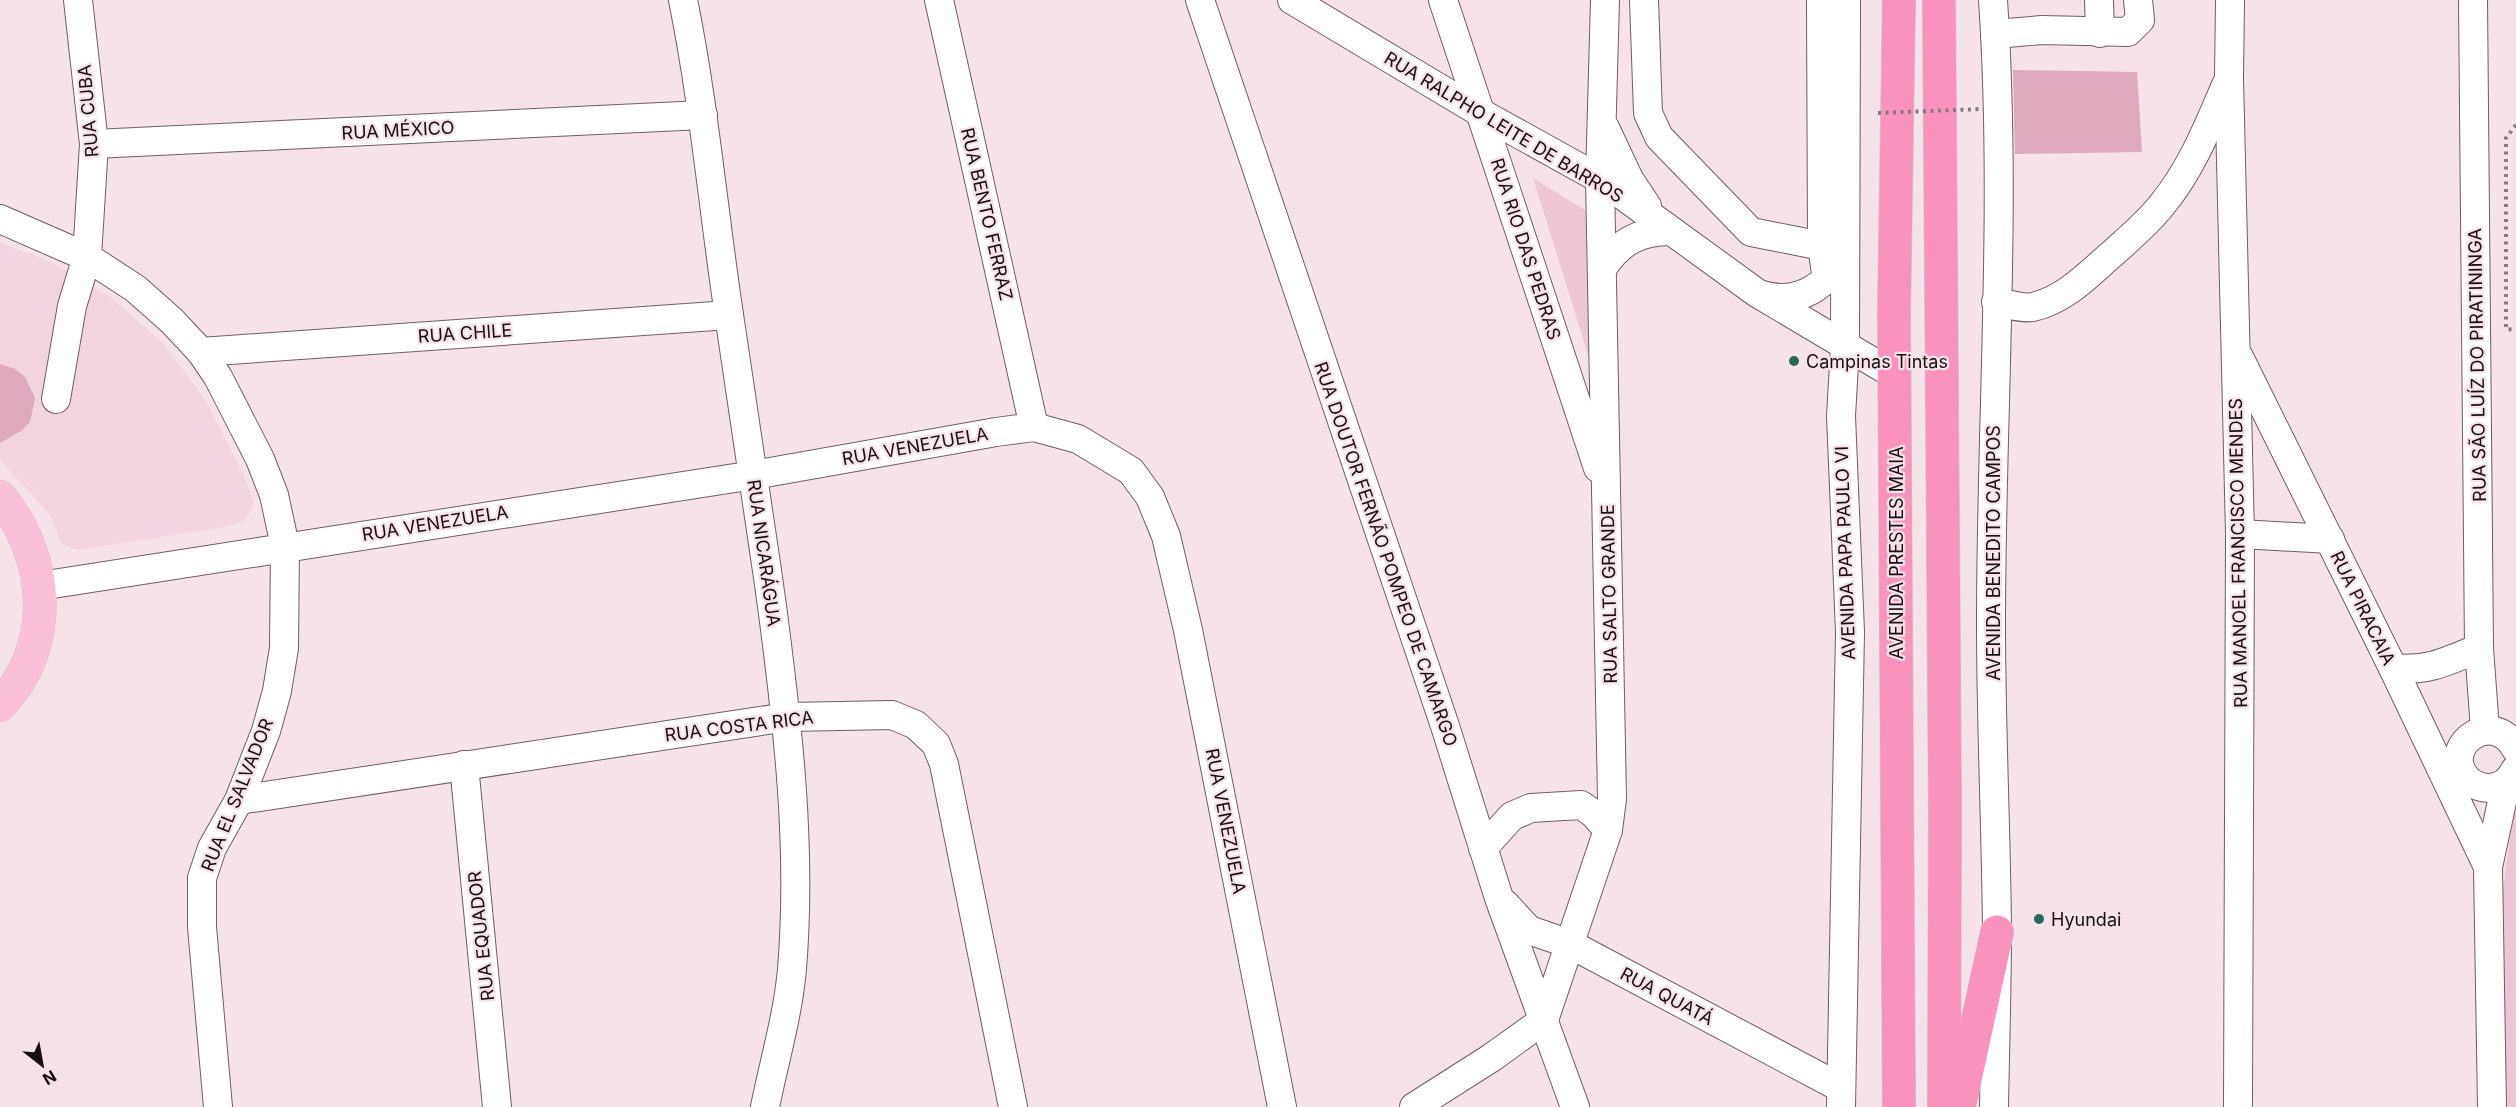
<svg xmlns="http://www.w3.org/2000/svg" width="2516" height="1107" font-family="Inter,sans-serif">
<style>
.built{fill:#f1d4df}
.green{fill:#ecc6d4}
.building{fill:#dca9bd}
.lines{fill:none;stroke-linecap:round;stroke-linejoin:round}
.minor-casing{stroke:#6f5e64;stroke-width:30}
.major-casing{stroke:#cccacb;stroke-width:34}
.highway-casing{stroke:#cccacb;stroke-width:34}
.path{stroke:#877a7f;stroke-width:4;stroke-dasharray:3 4.5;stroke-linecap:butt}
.minor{stroke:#fff;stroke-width:28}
.major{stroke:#fbbed7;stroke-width:33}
.highway{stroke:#f992bd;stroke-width:33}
.path-bridge{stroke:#877a7f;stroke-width:4;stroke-dasharray:3 4.5;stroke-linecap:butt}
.poi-dot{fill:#286959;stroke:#f6e2e9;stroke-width:2}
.labels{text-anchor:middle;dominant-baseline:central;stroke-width:4.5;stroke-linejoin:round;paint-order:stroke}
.street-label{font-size:18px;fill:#171013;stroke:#f6e2e9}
.poi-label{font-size:18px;fill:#171013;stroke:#f6e2e9;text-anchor:start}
</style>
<rect width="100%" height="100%" fill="#f6e2e9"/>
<!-- built -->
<path class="built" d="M 0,243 L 45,259 L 109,296 L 163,343 L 206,401 L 244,476 L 254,503 L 245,520 L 225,527 L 78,550 L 62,544 L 48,512 L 0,460 Z"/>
<!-- green -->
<g class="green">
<path d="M 1533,178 L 1590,213 L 1596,380 Z"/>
<path d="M 2516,794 L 2516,1107 L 2503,1107 L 2502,896 Z"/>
</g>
<!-- building -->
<g class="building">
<path d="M 2013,70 L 2137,72 L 2142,152 L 2015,154 Z"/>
<path d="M 0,364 L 15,369 L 25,377 L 35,398 L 30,422 L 21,431 L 0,443 Z"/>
</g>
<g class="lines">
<!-- minor casing -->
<g class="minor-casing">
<g id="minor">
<path d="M 683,0 C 705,108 714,219 731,328 C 745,420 759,513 772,606 C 788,727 802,847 792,969 C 788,1015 774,1062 765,1107"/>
<path d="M 939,0 L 1034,427"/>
<path d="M 1200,0 L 1445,726 L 1499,898 L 1575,1107"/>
<path d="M 1292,0 L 1481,113 L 1600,179 L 1757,293 L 1895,375"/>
<path d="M 1443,0 L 1598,468"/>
<path d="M 1644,0 L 1648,113 L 1659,137 L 1751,232 L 1822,246"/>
<path d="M 1821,0 L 1822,246 L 1827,280"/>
<path d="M 1993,0 C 2007,208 1991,415 1991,623 C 1991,725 1996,827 1997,929 C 1997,988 1995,1048 1994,1107"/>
<path d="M 2099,0 L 2100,33"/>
<path d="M 2230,0 L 2229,78 L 2240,534 L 2238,1107"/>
<path d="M 2473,0 L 2479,648 L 2485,730"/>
<path d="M 1995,34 L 2042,30 L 2128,32 L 2140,20 L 2138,0"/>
<path d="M 1605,128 L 1629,179 L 1647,206"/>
<path d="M 94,144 L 703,115"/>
<path d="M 0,219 L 87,257 L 136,289 L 172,321 L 201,352 L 218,377 L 260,459 L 274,495 L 285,546 L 284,648 L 277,691 L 266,731 L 239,800 L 212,848 L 202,878 L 202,927 L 218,1107"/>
<path d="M 1602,269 C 1619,242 1639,231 1671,231"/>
<path d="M 1762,295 C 1794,304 1820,291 1837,265"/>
<path d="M 1996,302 C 2007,304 2022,309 2033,307 C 2062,300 2083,280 2105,260 C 2124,243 2145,226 2161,206 C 2191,170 2208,127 2226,85"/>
<path d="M 201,352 L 729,315"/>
<path d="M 2239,357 L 2393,668 L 2488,867"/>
<path d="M 56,399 L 72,306 L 87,257 L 94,144 L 78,0"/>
<path d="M 2240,534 L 2330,539"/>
<path d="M 40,586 L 754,475 L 996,432 L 1034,427 L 1078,439 L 1131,471 L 1150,497 L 1166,536 L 1188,630 L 1282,1107"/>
<path d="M 2393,668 C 2427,672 2448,661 2479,648"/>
<path d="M 464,765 L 497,1107"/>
<path d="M 2515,770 C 2510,780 2501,788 2489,788 C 2482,788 2474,785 2468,780 C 2437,749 2492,705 2516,749"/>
<path d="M 239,800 L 787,717 L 892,715 L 916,725 L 936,744 L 944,764 L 1013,1107"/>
<path d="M 1483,848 L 1512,816 L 1531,808 L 1581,805 L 1594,814 L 1608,830"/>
<path d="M 1505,904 L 1529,930 L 1570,944 L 1841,1088"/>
<path d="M 1414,1107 L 1491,1058 L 1544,1020 L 1608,830 L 1612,799 L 1600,179 L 1605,0"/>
<path d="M 1841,1107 L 1850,632 L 1841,416 L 1845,347 L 1846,0"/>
<path d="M 2492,1107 L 2488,867 L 2506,783"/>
</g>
</g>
<!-- major casing -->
<g class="major-casing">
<path id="major" d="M 0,497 C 50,557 56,647 0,705"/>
</g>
<!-- highway casing -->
<g class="highway-casing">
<g id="highway">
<path d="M 1899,0 L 1894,311 L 1899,1107"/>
<path d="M 1939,0 L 1945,810 L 1944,1107"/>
<path d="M 1959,1107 L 1997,932"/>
</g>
</g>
<!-- path -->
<path class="path" d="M 2516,125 L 2506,138 L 2506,329 L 2516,330"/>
<!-- minor -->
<use href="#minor" class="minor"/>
<!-- major -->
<use href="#major" class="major"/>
<!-- highway -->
<use href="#highway" class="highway"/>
<!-- path-bridge -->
<path class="path-bridge" d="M 1878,113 L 1981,109"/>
</g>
<!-- markers -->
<g class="poi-dot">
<circle cx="1794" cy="361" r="6"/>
<circle cx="2039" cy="919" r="6"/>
</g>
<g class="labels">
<!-- street labels -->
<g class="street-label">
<text transform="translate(88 111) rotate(-95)">RUA CUBA</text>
<text transform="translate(1504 127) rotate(31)">RUA RALPHO LEITE DE BARROS</text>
<text transform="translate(398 130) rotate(-3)">RUA MÉXICO</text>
<text transform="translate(987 214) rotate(77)">RUA BENTO FERRAZ</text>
<text transform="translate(1526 249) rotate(72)">RUA RIO DAS PEDRAS</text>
<text transform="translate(465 333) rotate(-4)">RUA CHILE</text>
<text transform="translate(2477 365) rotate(-91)">RUA SÃO LUÍZ DO PIRATININGA</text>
<text transform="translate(915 446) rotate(-10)">RUA VENEZUELA</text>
<text transform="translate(435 523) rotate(-9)">RUA VENEZUELA</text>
<text transform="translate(764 553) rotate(82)">RUA NICARÁGUA</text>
<text transform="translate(1845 553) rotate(-92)">AVENIDA PAPA PAULO VI</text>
<text transform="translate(1896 553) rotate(-90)">AVENIDA PRESTES MAIA</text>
<text transform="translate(1993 553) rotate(-90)">AVENIDA BENEDITO CAMPOS</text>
<text transform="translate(2238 553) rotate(-91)">RUA MANOEL FRANCISCO MENDES</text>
<text transform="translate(1386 554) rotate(71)">RUA DOUTOR FERNÃO POMPEO DE CAMARGO</text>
<text transform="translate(1609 594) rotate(-91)">RUA SALTO GRANDE</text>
<text transform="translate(2363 608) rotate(64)">RUA PIRACAIA</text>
<text transform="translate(739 726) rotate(-7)">RUA COSTA RICA</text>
<text transform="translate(237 795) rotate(-68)">RUA EL SALVADOR</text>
<text transform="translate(1226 821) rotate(79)">RUA VENEZUELA</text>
<text transform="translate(481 936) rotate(-96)">RUA EQUADOR</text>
<text transform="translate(1667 996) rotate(28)">RUA QUATÁ</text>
</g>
<!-- poi labels -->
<g class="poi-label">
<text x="1806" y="361">Campinas Tintas</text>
<text x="2051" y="919">Hyundai</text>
</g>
</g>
<!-- north arrow -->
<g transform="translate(42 1065) rotate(149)" stroke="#f6e2e9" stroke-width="4.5" paint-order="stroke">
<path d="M0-4.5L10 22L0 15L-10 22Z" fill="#171013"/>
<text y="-9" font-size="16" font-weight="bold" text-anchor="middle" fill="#171013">N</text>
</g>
</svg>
